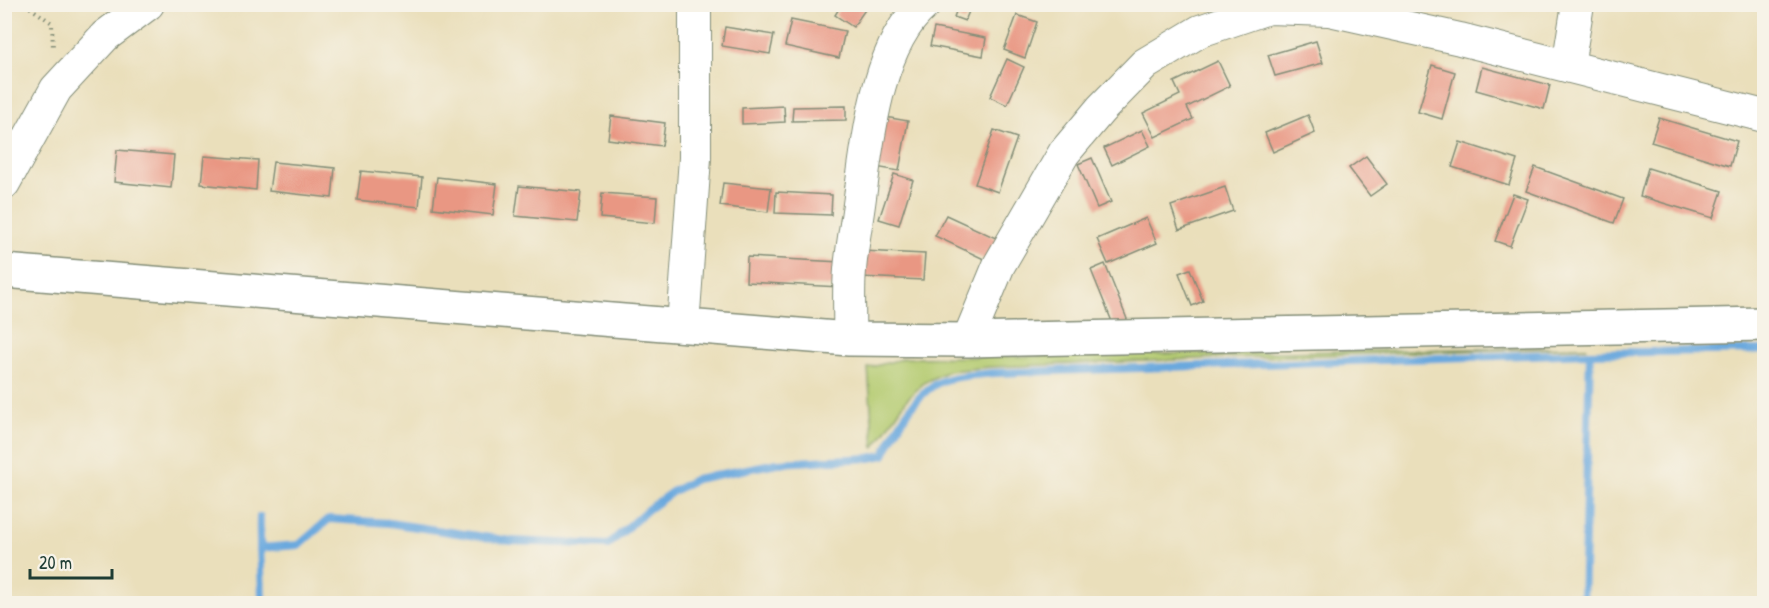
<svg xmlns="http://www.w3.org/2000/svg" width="1769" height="608" font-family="'Patrick Hand',sans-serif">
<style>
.green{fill:#b3ca6e;stroke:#698451;stroke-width:1.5}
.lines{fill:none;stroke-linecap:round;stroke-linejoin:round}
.stream{stroke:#6ba9de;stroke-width:8}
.building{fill:#e99783}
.minor-casing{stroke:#848e78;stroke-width:34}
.tertiary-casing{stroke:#848e78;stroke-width:36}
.path{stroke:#848e78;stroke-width:4;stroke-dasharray:1.5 4.5;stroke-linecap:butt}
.minor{stroke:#fff;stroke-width:32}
.tertiary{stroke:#fff;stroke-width:33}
</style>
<rect width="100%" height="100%" fill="#f7f3e8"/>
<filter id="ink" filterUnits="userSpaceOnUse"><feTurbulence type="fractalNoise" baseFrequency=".0167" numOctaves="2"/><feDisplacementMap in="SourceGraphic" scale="12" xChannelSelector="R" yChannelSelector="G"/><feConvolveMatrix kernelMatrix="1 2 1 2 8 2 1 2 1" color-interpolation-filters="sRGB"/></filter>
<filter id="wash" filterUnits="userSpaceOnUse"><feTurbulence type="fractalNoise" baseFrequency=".008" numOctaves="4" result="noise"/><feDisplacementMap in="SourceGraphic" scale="24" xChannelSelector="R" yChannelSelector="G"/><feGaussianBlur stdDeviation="1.35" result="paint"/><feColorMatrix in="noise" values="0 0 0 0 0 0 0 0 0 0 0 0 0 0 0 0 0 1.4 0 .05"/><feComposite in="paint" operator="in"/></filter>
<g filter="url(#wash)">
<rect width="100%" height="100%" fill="#eadfbb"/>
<!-- green -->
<path class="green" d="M 1587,347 L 1219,358 L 990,367 L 948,371 L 925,382 L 907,399 L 874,448 L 868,368 L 905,358 Z"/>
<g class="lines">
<!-- stream -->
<g class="stream">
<path d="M 260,517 C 259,546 262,574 262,604"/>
<path d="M 259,548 L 299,545 L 329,519 L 389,523 L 511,541 L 608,545 L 647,510 L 672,492 L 696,479 L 777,463 L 869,458 L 884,455 C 895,431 916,391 942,381 C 955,375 979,375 994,373 L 1590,353 L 1764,350"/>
<path d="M 1583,604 L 1590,353"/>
</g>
</g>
<g id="blocks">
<!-- building -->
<g class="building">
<path d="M 842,4 L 869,4 L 853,27 L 835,15 Z"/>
<path d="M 959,4 L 972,4 L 965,21 L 954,17 Z"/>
<path d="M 1017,15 L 1037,22 L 1025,58 L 1004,50 Z"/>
<path d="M 791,20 L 845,31 L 839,58 L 785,46 Z"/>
<path d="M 725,27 L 774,35 L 770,54 L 722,46 Z"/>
<path d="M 934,28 L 986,38 L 983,56 L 930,46 Z"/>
<path d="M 1316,41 L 1323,63 L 1275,76 L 1268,55 Z"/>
<path d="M 1007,59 L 1024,67 L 1007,105 L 990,97 Z"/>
<path d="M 1218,61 L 1230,86 L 1187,107 L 1193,119 L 1155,137 L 1143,113 L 1180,95 L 1174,82 Z"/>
<path d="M 1432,65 L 1455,72 L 1442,119 L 1418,112 Z"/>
<path d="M 1482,67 L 1550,85 L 1544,109 L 1476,90 Z"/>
<path d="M 784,106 L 785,122 L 742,124 L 742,108 Z"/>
<path d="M 846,106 L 846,120 L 792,121 L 793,107 Z"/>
<path d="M 1308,115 L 1315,133 L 1273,152 L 1265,133 Z"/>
<path d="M 611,116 L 665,123 L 662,146 L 608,139 Z"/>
<path d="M 885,117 L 908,121 L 899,171 L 875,167 Z"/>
<path d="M 1659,118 L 1737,141 L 1730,166 L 1651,142 Z"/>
<path d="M 994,130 L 1017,138 L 998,192 L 975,184 Z"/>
<path d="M 1142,130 L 1150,146 L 1112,165 L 1104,148 Z"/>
<path d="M 1460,142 L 1517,160 L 1509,185 L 1452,167 Z"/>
<path d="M 117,150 L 174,155 L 171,188 L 114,182 Z"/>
<path d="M 204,156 L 258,160 L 256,190 L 201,184 Z"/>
<path d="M 1366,156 L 1387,184 L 1370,196 L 1349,168 Z"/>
<path d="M 1092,158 L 1111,202 L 1097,208 L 1078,164 Z"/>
<path d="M 273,162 L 335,168 L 332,198 L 269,191 Z"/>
<path d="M 1535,167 L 1623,199 L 1614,223 L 1526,191 Z"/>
<path d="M 1648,168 L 1722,191 L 1713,218 L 1640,196 Z"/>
<path d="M 361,171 L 422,177 L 419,207 L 357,200 Z"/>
<path d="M 894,174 L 913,180 L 899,225 L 879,219 Z"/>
<path d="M 437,177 L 497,184 L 493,215 L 433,208 Z"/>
<path d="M 723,183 L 771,188 L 768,212 L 720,206 Z"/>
<path d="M 519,186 L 581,192 L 577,222 L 515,216 Z"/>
<path d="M 1225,187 L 1233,211 L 1179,230 L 1171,206 Z"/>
<path d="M 776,192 L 832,195 L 831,215 L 775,213 Z"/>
<path d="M 602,193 L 657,197 L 655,223 L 600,218 Z"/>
<path d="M 1513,194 L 1528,199 L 1510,246 L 1495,241 Z"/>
<path d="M 946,215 L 998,239 L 988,261 L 935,236 Z"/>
<path d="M 1146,218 L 1157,243 L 1108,264 L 1097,239 Z"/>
<path d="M 862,251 L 925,254 L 923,280 L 861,277 Z"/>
<path d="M 747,257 L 841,262 L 840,287 L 746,282 Z"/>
<path d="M 1105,264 L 1129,324 L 1115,329 L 1091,270 Z"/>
<path d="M 1190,269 L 1203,301 L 1192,306 L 1179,273 Z"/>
</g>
</g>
</g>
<g filter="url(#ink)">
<use href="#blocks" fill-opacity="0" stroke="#848e78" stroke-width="1.5"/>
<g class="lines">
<!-- minor casing -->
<g class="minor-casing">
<g id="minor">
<path d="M 1568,66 L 1578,4"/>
<path d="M 4,183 L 56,89 L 105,36 L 148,4"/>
<path d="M 683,326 L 695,158 L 695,4"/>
<path d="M 849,339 C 850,316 848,292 850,270 C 852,245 857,221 860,197 C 868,139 877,44 925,4"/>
<path d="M 968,340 L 999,265 L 1064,153 L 1101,109 L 1145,64 L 1200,31 L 1268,8 L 1329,10 L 1460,39 L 1764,116"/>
</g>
</g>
<!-- tertiary casing -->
<g class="tertiary-casing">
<path id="tertiary" d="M 4,271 L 849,339 L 968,340 L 1764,324"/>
</g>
<!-- path -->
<path class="path" d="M 25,4 L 52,23 L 53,49"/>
<!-- minor -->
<use href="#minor" class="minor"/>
<!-- tertiary -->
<use href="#tertiary" class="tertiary"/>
</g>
</g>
<!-- margin -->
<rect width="1769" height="608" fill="none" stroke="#f7f3e8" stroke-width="24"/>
<!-- scale -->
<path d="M30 569v9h82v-9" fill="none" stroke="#1f3d34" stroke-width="3"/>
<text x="39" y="569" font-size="18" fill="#1f3d34" stroke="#f7f3e8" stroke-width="4.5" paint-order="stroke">20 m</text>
</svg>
